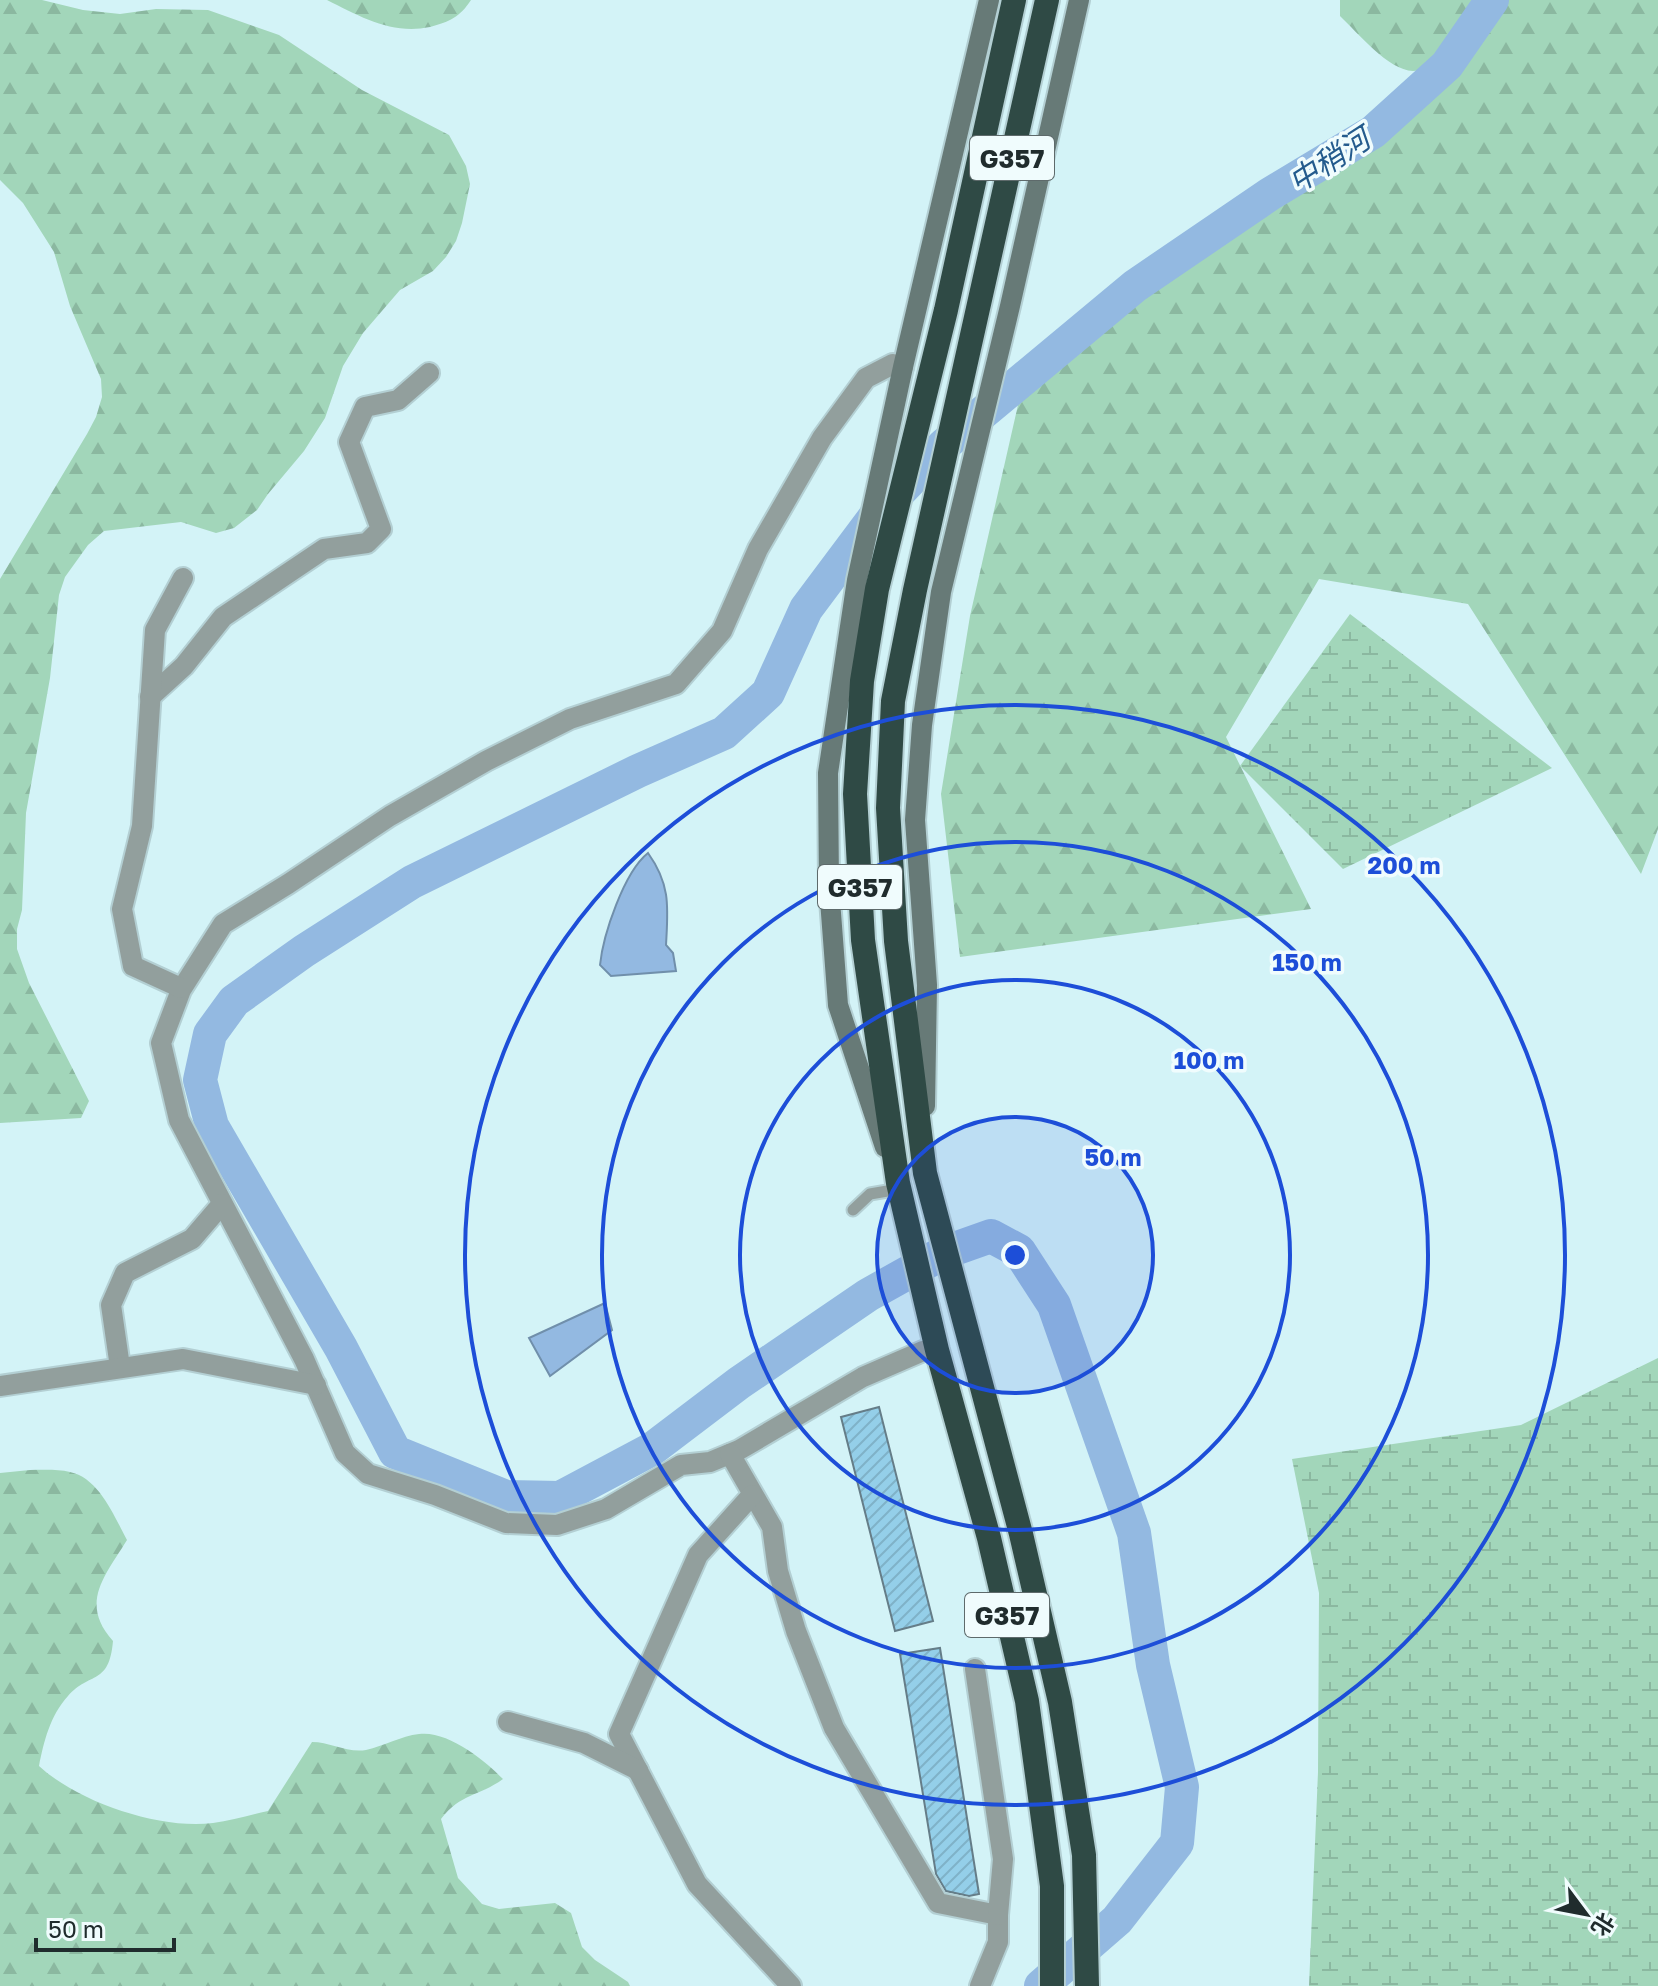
<svg xmlns="http://www.w3.org/2000/svg" width="1658" height="1986" font-family="'Golos Text','Noto Sans SC',sans-serif">
<style>
.forest{fill:url(#forest-firs)}
.wetland{fill:url(#wetland-marsh)}
.water{fill:#93b9e1;stroke:#708fab;stroke-width:2}
.lines{fill:none;stroke-linecap:round;stroke-linejoin:round}
.river{stroke:#93b9e1;stroke-width:34}
.building{fill:url(#building-hatch);stroke:#657d88;stroke-width:2}
.lane-casing{stroke:#b3cfd3;stroke-width:15}
.street-casing{stroke:#b3cfd3;stroke-width:24}
.secondary-casing{stroke:#b3cfd3;stroke-width:24}
.highway-casing{stroke:#b3cfd3;stroke-width:28}
.lane{stroke:#929f9d;stroke-width:11}
.street{stroke:#929f9d;stroke-width:20}
.secondary{stroke:#677a77;stroke-width:20}
.highway{stroke:#2f4a45;stroke-width:24}
.ring{fill:none;stroke:#1d4ed8;stroke-width:4}
.labels{text-anchor:middle;dominant-baseline:central;stroke-width:7;stroke-linejoin:round;paint-order:stroke}
.shield{fill:#f0fcfd;stroke:#5e6a6b;stroke-width:2}
.shield-label{font-size:26px;font-weight:bold;fill:#202c2d}
.water-label{font-size:30px;font-style:italic;fill:#245b8d;stroke:#f0fcfd}
.centre{fill:#1d4ed8;stroke:#f0fcfd;stroke-width:4}
.ring-label{font-size:24px;text-anchor:middle;font-weight:bold;fill:#1d4ed8;stroke:#f0fcfd;stroke-width:7;stroke-linejoin:round;paint-order:stroke}
</style>
<defs>
<pattern id="forest-firs" width="22" height="20" patternUnits="userSpaceOnUse" patternTransform="scale(2)"><rect width="22" height="20" fill="#a2d6ba"/><path d="M5 1l3.5 6h-7zM16 11l3.5 6h-7z" fill="#8bb8a0"/></pattern>
<pattern id="wetland-marsh" width="20" height="14" patternUnits="userSpaceOnUse" patternTransform="scale(2)"><rect width="20" height="14" fill="#a2d6ba"/><path d="M1 5h8M5 5V1M11 12h8M15 12V8" fill="none" stroke="#8bb8a0"/></pattern>
<pattern id="building-hatch" width="6" height="6" patternUnits="userSpaceOnUse" patternTransform="scale(2)"><rect width="6" height="6" fill="#94cfe9"/><path d="M-1 1l2-2M0 6l6-6M5 7l2-2" fill="none" stroke="#7fb2c8"/></pattern>
</defs>
<rect width="100%" height="100%" fill="#d3f3f7"/>
<!-- forest -->
<g class="forest">
<path d="M 0,0 L 42,0 L 83,10 L 120,14 L 156,9 L 208,10 L 279,35 L 362,90 L 449,135 L 466,166 L 470,184 L 462,223 L 456,241 L 446,257 L 433,271 L 400,290 L 363,333 L 343,366 L 325,418 L 304,451 L 268,494 L 257,510 L 234,528 L 216,533 L 181,522 L 104,531 L 88,545 L 65,577 L 59,595 L 50,678 L 26,813 L 22,910 L 17,929 L 17,949 L 29,983 L 89,1101 L 81,1118 L 0,1123 L 0,579 L 87,434 L 96,417 L 102,397 L 101,379 L 70,306 L 54,252 L 23,203 L 0,180 Z"/>
<path d="M 327,0 L 471,0 C 460,17 449,22 430,27 C 392,35 361,17 327,0 Z"/>
<path d="M 1340,0 L 1484,0 L 1439,65 C 1431,67 1421,71 1413,71 C 1388,70 1358,33 1340,16 Z"/>
<path d="M 1492,0 L 1658,0 L 1658,829 L 1641,874 L 1468,604 L 1319,579 L 1226,737 L 1311,909 L 960,957 L 941,794 L 970,616 L 1018,405 L 1135,286 L 1270,194 L 1373,132 L 1447,65 Z"/>
<path d="M 30,1470 C 43,1470 57,1469 70,1472 C 99,1478 114,1516 127,1540 C 105,1576 79,1603 113,1641 C 109,1686 90,1671 68,1696 C 50,1716 44,1741 39,1766 C 78,1802 160,1830 213,1823 C 231,1821 250,1815 268,1811 L 312,1742 C 330,1742 347,1753 366,1750 C 384,1746 401,1736 419,1734 C 447,1730 485,1760 503,1779 C 478,1797 461,1793 441,1819 L 458,1878 L 482,1904 L 499,1909 L 555,1903 L 571,1913 L 582,1947 L 595,1960 L 628,1982 L 630,1986 L 0,1986 L 0,1473 Z"/>
</g>
<!-- wetland -->
<g class="wetland">
<path d="M 1350,614 L 1552,768 L 1343,869 L 1240,766 Z"/>
<path d="M 1658,1358 L 1658,1986 L 1309,1986 L 1318,1772 L 1319,1593 L 1292,1459 L 1521,1425 Z"/>
</g>
<!-- water -->
<g class="water">
<path d="M 648,853 C 671,885 668,908 666,945 L 673,953 L 676,971 L 611,976 L 600,965 C 603,935 624,872 648,853 Z"/>
<path d="M 605,1303 L 612,1330 L 550,1376 L 529,1338 Z"/>
</g>
<g class="lines">
<!-- river -->
<path class="river" d="M 1041,1986 L 1117,1920 L 1177,1843 L 1182,1787 L 1153,1665 L 1134,1533 L 1054,1305 L 1019,1251 L 991,1236 L 943,1253 L 868,1295 L 739,1383 L 652,1449 L 560,1498 L 506,1497 L 395,1452 L 341,1348 L 212,1126 L 200,1080 L 210,1034 L 234,1001 L 304,951 L 412,882 L 638,771 L 724,733 L 768,693 L 806,609 L 874,518 L 944,445 L 1135,286 L 1270,194 L 1373,132 L 1447,65 L 1492,0"/>
</g>
<!-- building -->
<g class="building">
<path d="M 879,1407 L 933,1621 L 895,1631 L 841,1417 Z"/>
<path d="M 940,1648 L 979,1894 L 969,1896 L 946,1891 L 936,1874 L 900,1654 Z"/>
</g>
<g class="lines">
<!-- lane casing -->
<g class="lane-casing">
<path id="lane" d="M 853,1210 L 870,1194 L 899,1189"/>
</g>
<!-- street casing -->
<g class="street-casing">
<g id="street">
<path d="M 903,367 L 893,364 L 866,378 L 822,438 L 758,549 L 722,631 L 676,684 L 570,719 L 486,761 L 390,816 L 288,884 L 223,924 L 181,990 L 161,1043 L 179,1120 L 304,1359 L 345,1453 L 368,1474 L 435,1495 L 506,1523 L 557,1525 L 606,1509 L 681,1465 L 710,1462 L 739,1450 L 863,1377 L 923,1351 L 937,1350"/>
<path d="M 150,697 L 184,666 L 223,617 L 324,549 L 367,543 L 381,529 L 349,442 L 365,407 L 398,400 L 429,373"/>
<path d="M 181,988 L 133,966 L 122,909 L 142,826 L 155,630 L 183,578"/>
<path d="M 120,1367 L 111,1305 L 125,1273 L 192,1239 L 222,1204"/>
<path d="M 0,1386 L 183,1359 L 316,1385"/>
<path d="M 730,1454 L 772,1527 L 778,1571 L 796,1631 L 834,1728 L 938,1903 L 998,1915 L 998,1942 L 980,1986"/>
<path d="M 752,1495 L 698,1555 L 619,1734 L 697,1884 L 791,1986"/>
<path d="M 975,1669 L 1003,1859 L 998,1915"/>
<path d="M 508,1722 L 584,1743 L 638,1770"/>
</g>
</g>
<!-- secondary casing -->
<g class="secondary-casing">
<g id="secondary">
<path d="M 925,1106 L 927,985 L 915,820 L 922,725 L 941,592 L 1010,306 L 1079,0"/>
<path d="M 885,1147 L 838,1005 L 829,887 L 828,773 L 857,580 L 903,367 L 989,0"/>
</g>
</g>
<!-- highway casing -->
<g class="highway-casing">
<g id="highway">
<path d="M 1014,0 L 946,310 L 877,589 L 862,681 L 855,794 L 863,940 L 898,1183 L 937,1350 L 989,1538 L 1027,1701 L 1052,1886 L 1052,1986"/>
<path d="M 1047,0 L 915,590 L 893,701 L 888,808 L 896,941 L 925,1173 L 1021,1534 L 1060,1702 L 1084,1855 L 1087,1986"/>
</g>
</g>
<!-- lane -->
<use href="#lane" class="lane"/>
<!-- street -->
<use href="#street" class="street"/>
<!-- secondary -->
<use href="#secondary" class="secondary"/>
<!-- highway -->
<use href="#highway" class="highway"/>
</g>
<!-- distance rings -->
<circle cx="1015" cy="1255" r="138" fill="#1d4ed8" fill-opacity=".12"/>
<g class="ring">
<circle cx="1015" cy="1255" r="138"/>
<circle cx="1015" cy="1255" r="275"/>
<circle cx="1015" cy="1255" r="413"/>
<circle cx="1015" cy="1255" r="550"/>
</g>
<g class="labels">
<!-- shield labels -->
<g class="shield">
<rect x="970" y="136" width="84" height="44" rx="6"/>
<rect x="818" y="865" width="84" height="44" rx="6"/>
<rect x="965" y="1593" width="84" height="44" rx="6"/>
</g>
<g class="shield-label">
<text x="1012" y="158">G357</text>
<text x="860" y="887">G357</text>
<text x="1007" y="1615">G357</text>
</g>
<!-- water labels -->
<g class="water-label">
<text transform="translate(1329 160) rotate(-33)">中稍河</text>
</g>
</g>
<circle cx="1015" cy="1255" r="12" class="centre"/>
<g class="ring-label">
<text x="1404" y="874">200 m</text>
<text x="1307" y="971">150 m</text>
<text x="1209" y="1069">100 m</text>
<text x="1113" y="1166">50 m</text>
</g>
<!-- north arrow -->
<g transform="translate(1586 1914) rotate(122)" stroke="#f0fcfd" stroke-width="6" paint-order="stroke">
<path d="M0-6L14 30L0 20L-14 30Z" fill="#202c2d"/>
<text y="-12" font-size="22" font-weight="bold" text-anchor="middle" fill="#202c2d">北</text>
</g>
<!-- scale -->
<path d="M36 1938v12h138v-12" fill="none" stroke="#202c2d" stroke-width="4"/>
<text x="48" y="1938" font-size="24" fill="#202c2d" stroke="#f0fcfd" stroke-width="6" paint-order="stroke">50 m</text>
</svg>
